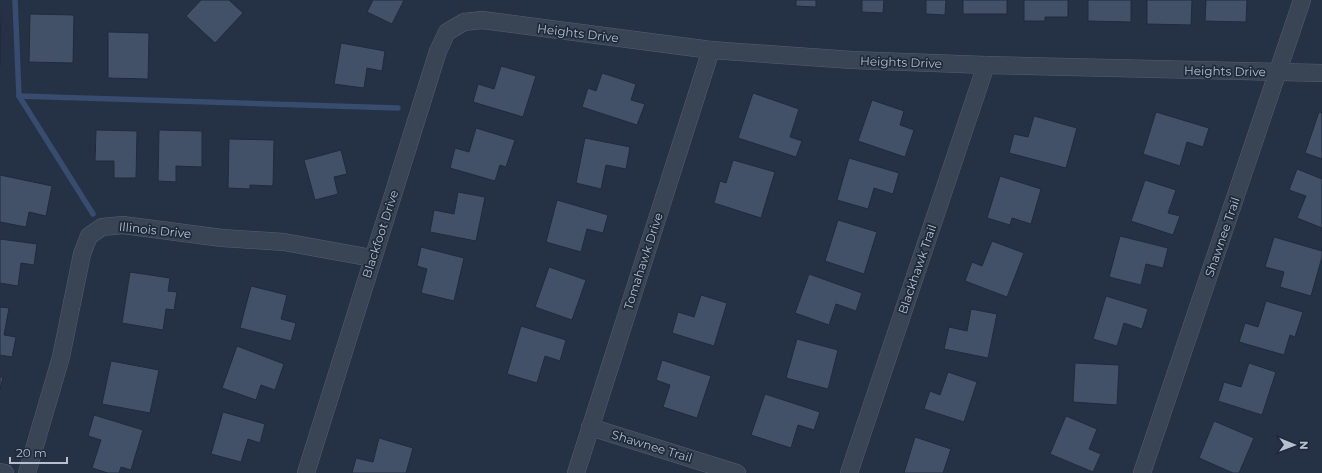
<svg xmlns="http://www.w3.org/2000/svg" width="1322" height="473" font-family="Montserrat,sans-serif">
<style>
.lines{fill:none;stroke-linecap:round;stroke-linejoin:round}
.stream{stroke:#374c6e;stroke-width:5.5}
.building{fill:#435168;stroke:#202b3c}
.street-casing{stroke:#555f6f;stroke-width:18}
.street{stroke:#394454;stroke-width:17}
.labels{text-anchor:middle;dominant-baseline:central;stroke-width:3.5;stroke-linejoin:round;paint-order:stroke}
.street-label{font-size:12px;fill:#b7bfce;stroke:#1e293a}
</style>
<rect width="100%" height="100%" fill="#253145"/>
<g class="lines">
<!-- stream -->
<g class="stream">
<path d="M 15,0 L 19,96 L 93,214"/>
<path d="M 19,96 L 398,108"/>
</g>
</g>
<!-- building -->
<g class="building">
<path d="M 201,0 L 229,0 L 243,13 L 215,43 L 186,16 Z"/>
<path d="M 373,0 L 404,0 L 392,24 L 367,12 Z"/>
<path d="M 796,0 L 816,0 L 816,7 L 796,6 Z"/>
<path d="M 862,0 L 884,0 L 883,13 L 862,12 Z"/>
<path d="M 926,0 L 946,0 L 945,15 L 926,14 Z"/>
<rect x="963" y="0" width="44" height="14"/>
<path d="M 1024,0 L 1068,0 L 1068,17 L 1045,17 L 1045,21 L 1024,21 Z"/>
<path d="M 1088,0 L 1131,0 L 1131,22 L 1088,21 Z"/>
<path d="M 1147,0 L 1192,0 L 1191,25 L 1147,24 Z"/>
<path d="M 1206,0 L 1247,0 L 1246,22 L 1205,21 Z"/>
<path d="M 0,11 L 1,11 L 0,66 Z"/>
<path d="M 30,14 L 74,15 L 73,63 L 29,62 Z"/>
<path d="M 108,32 L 149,33 L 148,79 L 108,78 Z"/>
<path d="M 341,43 L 385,51 L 382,71 L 367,68 L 364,88 L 334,84 Z"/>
<path d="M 501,66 L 536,76 L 523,117 L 473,102 L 478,84 L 494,89 Z"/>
<path d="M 602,73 L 636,84 L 631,100 L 645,104 L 637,125 L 582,107 L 588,88 L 596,91 Z"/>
<path d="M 753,93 L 799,109 L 790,137 L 802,141 L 796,157 L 738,138 Z"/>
<path d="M 872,100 L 904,111 L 900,125 L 914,130 L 905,157 L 858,141 Z"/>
<path d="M 1156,112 L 1209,128 L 1203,147 L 1187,142 L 1180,166 L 1143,154 Z"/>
<path d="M 1319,112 L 1322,113 L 1322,159 L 1305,153 Z"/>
<path d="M 1034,116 L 1077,128 L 1066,168 L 1009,153 L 1014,134 L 1028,137 Z"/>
<path d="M 476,128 L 515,140 L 506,167 L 500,165 L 495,181 L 450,168 L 455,148 L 469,152 Z"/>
<path d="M 96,130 L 137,131 L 136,178 L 114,178 L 114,161 L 95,161 Z"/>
<path d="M 159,130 L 202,131 L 202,167 L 176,166 L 176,182 L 158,181 Z"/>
<path d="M 585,138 L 630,147 L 626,169 L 606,165 L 601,189 L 576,183 Z"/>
<path d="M 229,139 L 274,140 L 273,186 L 250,185 L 250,189 L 228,188 Z"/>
<path d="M 341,150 L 347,174 L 334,177 L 338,194 L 315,200 L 304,160 Z"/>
<path d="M 849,158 L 899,173 L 893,194 L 874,188 L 868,209 L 837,200 Z"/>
<path d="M 733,160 L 775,172 L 761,218 L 714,203 L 720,181 L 726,183 Z"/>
<path d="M 1297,169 L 1322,179 L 1322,228 L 1297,218 L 1306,196 L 1289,190 Z"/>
<path d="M 0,175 L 52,186 L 46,216 L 29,212 L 26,227 L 0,222 Z"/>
<path d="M 1000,176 L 1041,189 L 1031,224 L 1012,218 L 1010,225 L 987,218 Z"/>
<path d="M 1145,180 L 1176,190 L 1168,213 L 1180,216 L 1173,235 L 1131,221 Z"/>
<path d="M 458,192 L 485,197 L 476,241 L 430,232 L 434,210 L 454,214 Z"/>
<path d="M 557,200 L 608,215 L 603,233 L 587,229 L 581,252 L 546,242 Z"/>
<path d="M 838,220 L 877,232 L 864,274 L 825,261 Z"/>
<path d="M 1120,236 L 1168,248 L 1163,268 L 1146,264 L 1141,285 L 1109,277 Z"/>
<path d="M 1274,237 L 1322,251 L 1322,257 L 1311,296 L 1280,287 L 1284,272 L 1265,267 Z"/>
<path d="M 0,239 L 37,244 L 34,265 L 21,263 L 18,286 L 0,283 Z"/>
<path d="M 992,241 L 1024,253 L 1007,297 L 965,281 L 972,262 L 982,266 Z"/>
<path d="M 421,247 L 464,258 L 454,301 L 421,293 L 427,269 L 417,266 Z"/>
<path d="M 549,267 L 586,280 L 572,320 L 535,307 Z"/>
<path d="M 130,272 L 170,278 L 168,291 L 177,292 L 174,310 L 166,309 L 163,330 L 122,323 Z"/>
<path d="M 809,274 L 862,293 L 856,311 L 836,304 L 829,325 L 795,313 Z"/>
<path d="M 251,286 L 287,295 L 281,319 L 296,323 L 291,341 L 240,328 Z"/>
<path d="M 701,295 L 727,303 L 714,346 L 672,333 L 678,312 L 694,317 Z"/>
<path d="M 1106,296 L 1148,309 L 1142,329 L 1124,323 L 1117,346 L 1093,339 Z"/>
<path d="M 1266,301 L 1303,312 L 1295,337 L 1290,335 L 1284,355 L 1239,342 L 1245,323 L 1258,327 Z"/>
<path d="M 0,307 L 9,308 L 4,335 L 16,337 L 12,357 L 0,355 Z"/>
<path d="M 971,309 L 997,314 L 988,358 L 944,349 L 949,327 L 967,331 Z"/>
<path d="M 521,326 L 566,340 L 560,361 L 545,356 L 537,383 L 507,374 Z"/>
<path d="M 797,339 L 838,350 L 828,389 L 786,378 Z"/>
<path d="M 237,346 L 284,364 L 275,390 L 261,385 L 256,400 L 222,388 Z"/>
<path d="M 662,360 L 711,376 L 697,418 L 663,407 L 670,385 L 656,380 Z"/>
<path d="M 111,361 L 159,370 L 150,413 L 102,404 Z"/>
<path d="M 1075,363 L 1119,365 L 1117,405 L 1073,402 Z"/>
<path d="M 1249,363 L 1276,372 L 1262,415 L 1218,401 L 1224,382 L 1241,387 Z"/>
<path d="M 948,372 L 977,382 L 964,422 L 924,409 L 930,391 L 940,395 Z"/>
<path d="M 0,377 L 3,377 L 0,390 Z"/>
<path d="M 765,394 L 820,412 L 814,430 L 798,425 L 791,448 L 751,435 Z"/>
<path d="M 223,412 L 265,424 L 260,443 L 248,439 L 241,462 L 211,454 Z"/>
<path d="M 94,415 L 143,430 L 131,470 L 121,467 L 119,473 L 108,473 L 92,468 L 101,440 L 88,436 Z"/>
<path d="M 1066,416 L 1097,429 L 1089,449 L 1101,454 L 1093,472 L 1050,454 Z"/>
<path d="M 1214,421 L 1254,438 L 1239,473 L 1233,473 L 1199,458 Z"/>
<path d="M 915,437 L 951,449 L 943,473 L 904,473 Z"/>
<path d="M 379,438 L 413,448 L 406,473 L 352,473 L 356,458 L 373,462 Z"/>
</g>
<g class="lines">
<!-- street casing -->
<g class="street-casing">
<g id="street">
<path d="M 590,427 L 737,473"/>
<path d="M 0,472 L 5,473"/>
<path d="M 27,473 L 61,357 L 82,254 L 89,236 L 102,227 L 123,225 L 222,238 L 284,242 L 372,258"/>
<path d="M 306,473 L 438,51 L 447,32 L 464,22 L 482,20 L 711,50 L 852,60 L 986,65 L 1322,73"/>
<path d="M 576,473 L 711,50"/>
<path d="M 849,473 L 986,65"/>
<path d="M 1142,473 L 1302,0"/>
</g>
</g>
<!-- street -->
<use href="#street" class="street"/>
</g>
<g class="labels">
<!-- street labels -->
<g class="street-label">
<text transform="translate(578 33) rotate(7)">Heights Drive</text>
<text transform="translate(901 62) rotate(2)">Heights Drive</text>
<text transform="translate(1225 71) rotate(1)">Heights Drive</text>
<text transform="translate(155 230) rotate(6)">Illinois Drive</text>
<text transform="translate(380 234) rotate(-72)">Blackfoot Drive</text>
<text transform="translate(1222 237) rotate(-71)">Shawnee Trail</text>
<text transform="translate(643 261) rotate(-72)">Tomahawk Drive</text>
<text transform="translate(917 269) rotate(-71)">Blackhawk Trail</text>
<text transform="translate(652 446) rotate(17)">Shawnee Trail</text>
</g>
</g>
<!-- north arrow -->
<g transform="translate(1294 445) rotate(91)" stroke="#1e293a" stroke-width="3" paint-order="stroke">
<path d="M0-3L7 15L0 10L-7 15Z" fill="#b7bfce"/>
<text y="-6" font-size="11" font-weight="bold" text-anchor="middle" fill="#b7bfce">N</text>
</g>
<!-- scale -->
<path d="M10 457v6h57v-6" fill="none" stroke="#b7bfce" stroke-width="2"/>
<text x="16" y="457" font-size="12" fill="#b7bfce" stroke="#1e293a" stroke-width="3" paint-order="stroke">20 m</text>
</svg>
